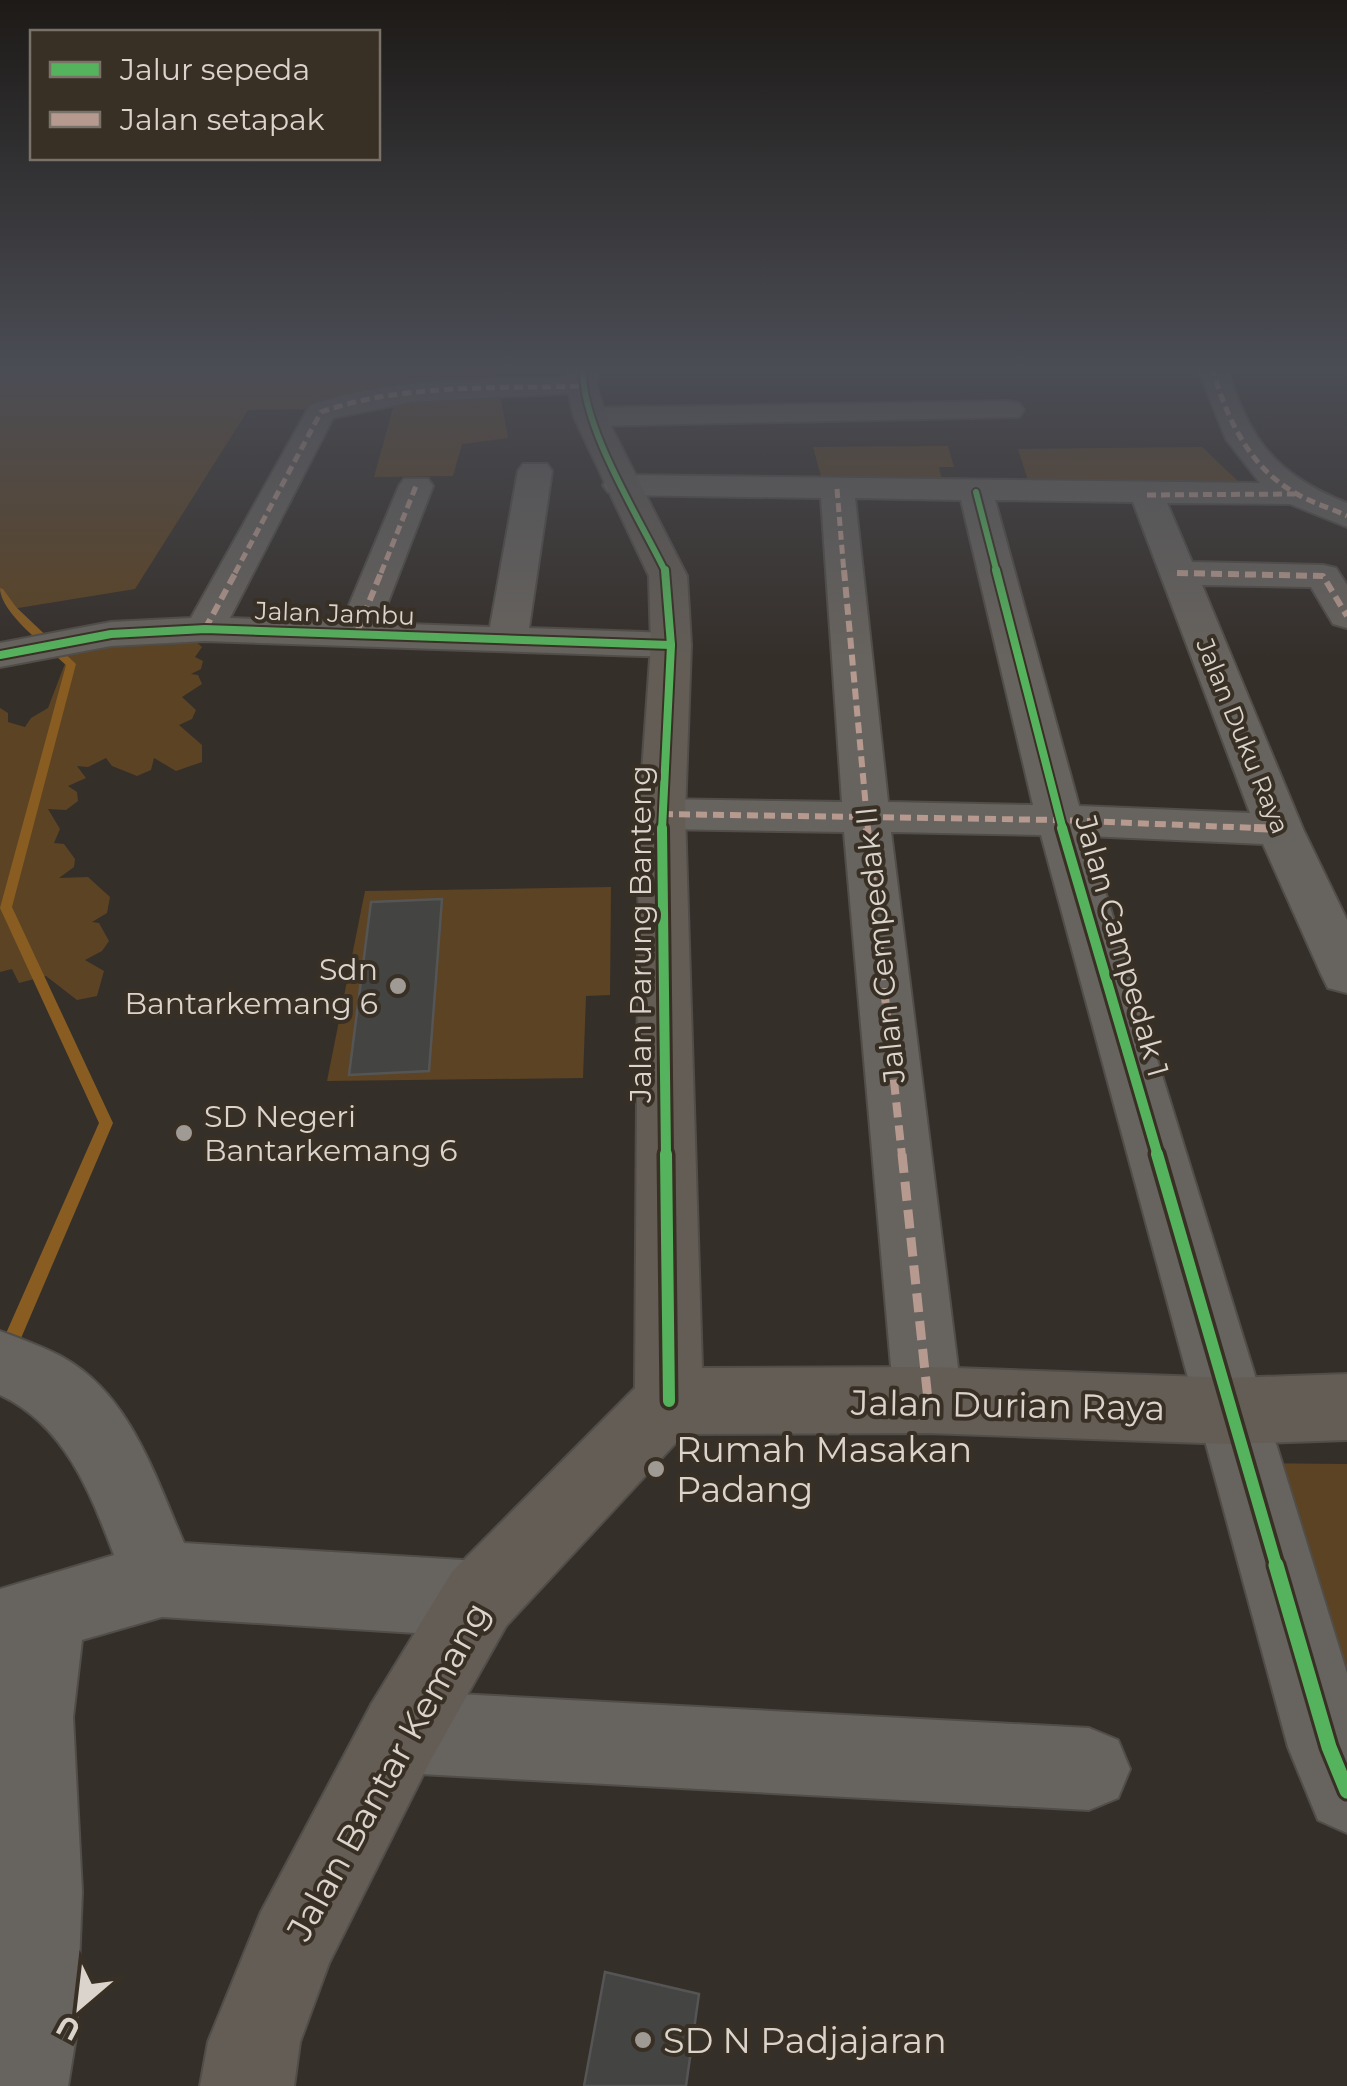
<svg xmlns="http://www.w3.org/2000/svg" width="1347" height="2086" font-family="Montserrat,sans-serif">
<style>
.green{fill:#5c4323}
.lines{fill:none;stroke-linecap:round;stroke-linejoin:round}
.stream{fill:#895d21;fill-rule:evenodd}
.building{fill:#444442;stroke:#555;stroke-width:2.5}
.street-casing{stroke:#514d48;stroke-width:4}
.secondary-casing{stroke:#514d48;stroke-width:4}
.street{fill:#67635e;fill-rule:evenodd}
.secondary{fill:#635d56;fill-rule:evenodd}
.quiet-far3{stroke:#b69a8f;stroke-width:5;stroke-dasharray:9 5;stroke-linecap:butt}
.quiet-far2{stroke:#b69a8f;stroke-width:6;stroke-dasharray:11 6;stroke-linecap:butt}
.quiet-far1{stroke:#b69a8f;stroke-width:8;stroke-dasharray:15 8;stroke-linecap:butt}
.quiet{stroke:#b69a8f;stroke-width:9;stroke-dasharray:19 9;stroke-linecap:butt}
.cycleway-far4-casing{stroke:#393025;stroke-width:10}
.cycleway-far3-casing{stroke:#393025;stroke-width:12}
.cycleway-far2-casing{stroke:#393025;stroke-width:16}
.cycleway-far1-casing{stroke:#393025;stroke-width:19}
.cycleway-casing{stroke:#393025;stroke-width:21}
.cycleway-far4{stroke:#56b35d;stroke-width:6}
.cycleway-far3{stroke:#56b35d;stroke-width:8}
.cycleway-far2{stroke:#56b35d;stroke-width:10}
.cycleway-far1{stroke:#56b35d;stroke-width:12}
.cycleway{stroke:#56b35d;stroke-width:15}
.poi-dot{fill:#a09a94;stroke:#393025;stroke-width:4}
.labels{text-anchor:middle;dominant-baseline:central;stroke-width:8;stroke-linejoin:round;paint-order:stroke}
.far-street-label{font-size:25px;fill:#dad4cd;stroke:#393025}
.street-label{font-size:30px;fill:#dad4cd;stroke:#393025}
.poi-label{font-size:30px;fill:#dad4cd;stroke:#393025;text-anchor:end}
.near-street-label{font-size:35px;fill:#dad4cd;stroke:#393025}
.near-poi-label{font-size:35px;fill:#dad4cd;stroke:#393025;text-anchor:start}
</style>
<rect width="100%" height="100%" fill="#352f2a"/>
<!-- green -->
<g class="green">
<path d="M 0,367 L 495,367 L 508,438 L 462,444 L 453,476 L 374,477 L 393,408 L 248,410 L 135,589 L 12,609 L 0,591 Z"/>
<path d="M 948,446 L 954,467 L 939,467 L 942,481 L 822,480 L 813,447 Z"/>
<path d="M 1202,447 L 1240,483 L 1030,487 L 1018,449 Z"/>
<path d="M 74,640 L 195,641 L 202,647 L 195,657 L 203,661 L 201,669 L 191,674 L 198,675 L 202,684 L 182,697 L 196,710 L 192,719 L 179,725 L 202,745 L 202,762 L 176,771 L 154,758 L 151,770 L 137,776 L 112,766 L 106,758 L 88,767 L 77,766 L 86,778 L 68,786 L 77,792 L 78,801 L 66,810 L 48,809 L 60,829 L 54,843 L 64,844 L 75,859 L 74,867 L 59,878 L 88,877 L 110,897 L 107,913 L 92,922 L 99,923 L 109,941 L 102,951 L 85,960 L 104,971 L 97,996 L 77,1000 L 46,976 L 19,983 L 12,969 L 0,972 L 0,708 L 8,713 L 8,722 L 25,727 L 31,718 L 48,708 Z"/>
<path d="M 611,887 L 610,995 L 586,996 L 583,1078 L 327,1081 L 365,891 Z"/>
<path d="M 1257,1463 L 1347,1464 L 1347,1729 Z"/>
</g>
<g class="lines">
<!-- stream -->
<path class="stream" d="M 0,588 L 3,589 L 16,607 L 76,664 L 12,907 L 113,1123 L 13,1357 L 0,1366 L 0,1347 L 99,1123 L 0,908 L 66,665 C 47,647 0,613 0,588 Z"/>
</g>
<!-- building -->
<g class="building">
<path d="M 442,899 L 429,1071 L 349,1075 L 371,902 Z"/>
<path d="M 605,1972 L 699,1994 L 686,2086 L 584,2086 Z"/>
</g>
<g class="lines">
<!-- street casing -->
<g class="street-casing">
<g id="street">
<path d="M 1197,367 L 1227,367 C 1249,440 1276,475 1347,503 L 1347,527 L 1290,504 L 1167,503 L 1192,562 L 1323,565 L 1336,568 L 1347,585 L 1347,628 L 1333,624 L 1311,587 L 1202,585 L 1303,829 L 1347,920 L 1347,993 L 1328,988 L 1321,974 L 1263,844 L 1088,836 L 1347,1673 L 1347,1833 L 1318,1820 L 1288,1747 L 1041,835 L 891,832 L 962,1400 L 952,1423 L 928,1433 L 904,1423 L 894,1400 L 844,832 L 662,829 L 646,825 L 639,814 L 646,803 L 662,799 L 842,802 L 821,498 L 620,495 L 608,492 L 603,485 L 608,478 L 620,475 L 1260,483 L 1226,439 ZM 855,498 L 961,500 L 1033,805 L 888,802 ZM 995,500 L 1133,502 L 1250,813 L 1079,806 Z"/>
<path d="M 582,377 L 593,380 L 597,386 L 593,392 L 411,402 L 333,418 L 230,618 L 342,622 L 399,486 L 404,479 L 428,479 L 433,486 L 380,623 L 490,627 L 518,471 L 523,464 L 547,464 L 552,471 L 529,628 L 671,633 L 685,637 L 691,645 L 685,653 L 671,657 L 205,641 L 111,646 L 0,667 L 0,643 L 111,622 L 191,618 L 310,405 C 397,376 491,380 582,377 Z"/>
<path d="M 1008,401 L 1019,403 L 1024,410 L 1019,417 L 590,426 L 579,424 L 574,417 L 579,410 L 590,408 Z"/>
<path d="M 0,1331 C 21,1339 44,1347 64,1358 C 131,1396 155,1477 184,1543 L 479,1561 L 506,1572 L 517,1599 L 506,1626 L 479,1637 L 162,1617 L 82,1640 L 73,1717 L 82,1892 L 76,2037 L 68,2086 L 0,2086 L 0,1589 L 114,1555 C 90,1492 65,1425 0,1395 Z"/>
<path d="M 401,1691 L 1089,1728 L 1118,1740 L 1130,1769 L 1118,1798 L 1089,1810 L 401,1773 L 372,1761 L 360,1732 L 372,1703 Z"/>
</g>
</g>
<!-- secondary casing -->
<g class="secondary-casing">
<path id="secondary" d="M 568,367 L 598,367 L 597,386 L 606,417 L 687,576 L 691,645 L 685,814 L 702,1368 L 928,1367 L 1230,1378 L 1347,1374 L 1347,1440 L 1230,1444 L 928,1433 L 684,1434 L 506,1626 L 430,1761 L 329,1963 L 300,2042 L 294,2086 L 200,2086 L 208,2042 L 261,1912 L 372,1703 L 452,1572 L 635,1388 L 639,814 L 651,645 L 649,576 L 574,417 L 567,386 Z"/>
</g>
<!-- street -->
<use href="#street" class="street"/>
<!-- secondary -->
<use href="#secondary" class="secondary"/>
<!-- quiet-far3 -->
<g class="quiet-far3">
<path d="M 1212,367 C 1226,417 1249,468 1297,494 C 1312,503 1331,508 1347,516"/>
<path d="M 837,489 L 844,573"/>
<path d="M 1147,495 L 1295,494"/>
<path d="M 235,573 L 321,412 C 404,383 495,389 582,386"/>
<path d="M 381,573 L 416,486"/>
</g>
<!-- quiet-far2 -->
<g class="quiet-far2">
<path d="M 844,570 L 868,830"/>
<path d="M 1177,573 L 1323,576 L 1347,616"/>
<path d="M 205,629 L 237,570"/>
<path d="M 357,632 L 382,570"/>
<path d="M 662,814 L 1060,820 L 1280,829"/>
</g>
<!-- quiet-far1 -->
<g class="quiet-far1">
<path d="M 867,828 L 902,1156"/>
<path d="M 1254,828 L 1280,829"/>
</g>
<!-- quiet -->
<path class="quiet" d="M 902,1154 L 928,1400"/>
<!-- cycleway-far4 casing -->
<g class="cycleway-far4-casing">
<g id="cycleway-far4">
<path d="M 583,367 C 580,425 640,519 666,573"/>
<path d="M 976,492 L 997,573"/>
</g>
</g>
<!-- cycleway-far3 casing -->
<g class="cycleway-far3-casing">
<g id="cycleway-far3">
<path d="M 996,570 L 1063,830"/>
<path d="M 0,655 L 111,634 L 205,629 L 671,645"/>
<path d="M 662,830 L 671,645 L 665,570"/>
</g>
</g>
<!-- cycleway-far2 casing -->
<g class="cycleway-far2-casing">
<g id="cycleway-far2">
<path d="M 662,828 L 666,1156"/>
<path d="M 1062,828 L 1158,1156"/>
</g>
</g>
<!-- cycleway-far1 casing -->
<g class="cycleway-far1-casing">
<g id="cycleway-far1">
<path d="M 666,1154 L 669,1401"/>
<path d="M 1157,1154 L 1277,1568"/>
</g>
</g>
<!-- cycleway casing -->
<g class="cycleway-casing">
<path id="cycleway" d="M 1276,1565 L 1329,1747 L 1347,1791"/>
</g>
<!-- cycleway-far4 -->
<use href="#cycleway-far4" class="cycleway-far4"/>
<!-- cycleway-far3 -->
<use href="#cycleway-far3" class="cycleway-far3"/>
<!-- cycleway-far2 -->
<use href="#cycleway-far2" class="cycleway-far2"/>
<!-- cycleway-far1 -->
<use href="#cycleway-far1" class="cycleway-far1"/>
<!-- cycleway -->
<use href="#cycleway" class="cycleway"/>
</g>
<!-- sky -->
<linearGradient id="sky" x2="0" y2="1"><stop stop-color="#1d1a17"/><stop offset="0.56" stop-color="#4b4d55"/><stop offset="1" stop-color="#4b4d55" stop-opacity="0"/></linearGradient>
<rect width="1347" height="659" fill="url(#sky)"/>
<!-- markers -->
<g class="poi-dot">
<circle cx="398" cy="986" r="10"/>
<circle cx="184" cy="1133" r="10"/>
<circle cx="656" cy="1469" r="10"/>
<circle cx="643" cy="2040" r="10"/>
</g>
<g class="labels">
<!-- far-street labels -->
<g class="far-street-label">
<text transform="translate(335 613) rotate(2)">Jalan Jambu</text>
<text transform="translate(1243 736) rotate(68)">Jalan Duku Raya</text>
</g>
<!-- street labels -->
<g class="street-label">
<text transform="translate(640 934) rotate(-90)">Jalan Parung Banteng</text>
<text transform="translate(880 945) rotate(-96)">Jalan Cempedak II</text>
<text transform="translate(1122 946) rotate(74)">Jalan Campedak 1</text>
</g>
<!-- poi labels -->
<g class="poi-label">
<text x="378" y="969">Sdn<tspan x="378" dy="34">Bantarkemang 6</tspan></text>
<text x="204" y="1116" text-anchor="start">SD Negeri<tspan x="204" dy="34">Bantarkemang 6</tspan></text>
</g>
<!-- near-street labels -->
<g class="near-street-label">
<text transform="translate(1008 1405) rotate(1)">Jalan Durian Raya</text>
<text transform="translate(388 1771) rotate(-61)">Jalan Bantar Kemang</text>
</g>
<!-- near-poi labels -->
<g class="near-poi-label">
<text x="676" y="1449">Rumah Masakan<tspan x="676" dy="40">Padang</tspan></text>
<text x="663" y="2040">SD N Padjajaran</text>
</g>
</g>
<!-- legend -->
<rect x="30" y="30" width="350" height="130" fill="#393025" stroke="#797268" stroke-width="2.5"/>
<rect x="50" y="62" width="50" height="15" fill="#56b35d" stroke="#797268" stroke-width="2.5"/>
<text x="120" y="80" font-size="30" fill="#dad4cd">Jalur sepeda</text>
<rect x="50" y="112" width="50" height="15" fill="#b69a8f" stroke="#797268" stroke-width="2.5"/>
<text x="120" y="130" font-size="30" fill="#dad4cd">Jalan setapak</text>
<!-- north arrow -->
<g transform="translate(80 2006) rotate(208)" stroke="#393025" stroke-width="8" paint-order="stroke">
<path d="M0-8L18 38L0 25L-18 38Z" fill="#dad4cd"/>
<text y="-15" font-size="28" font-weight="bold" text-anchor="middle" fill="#dad4cd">U</text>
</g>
</svg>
